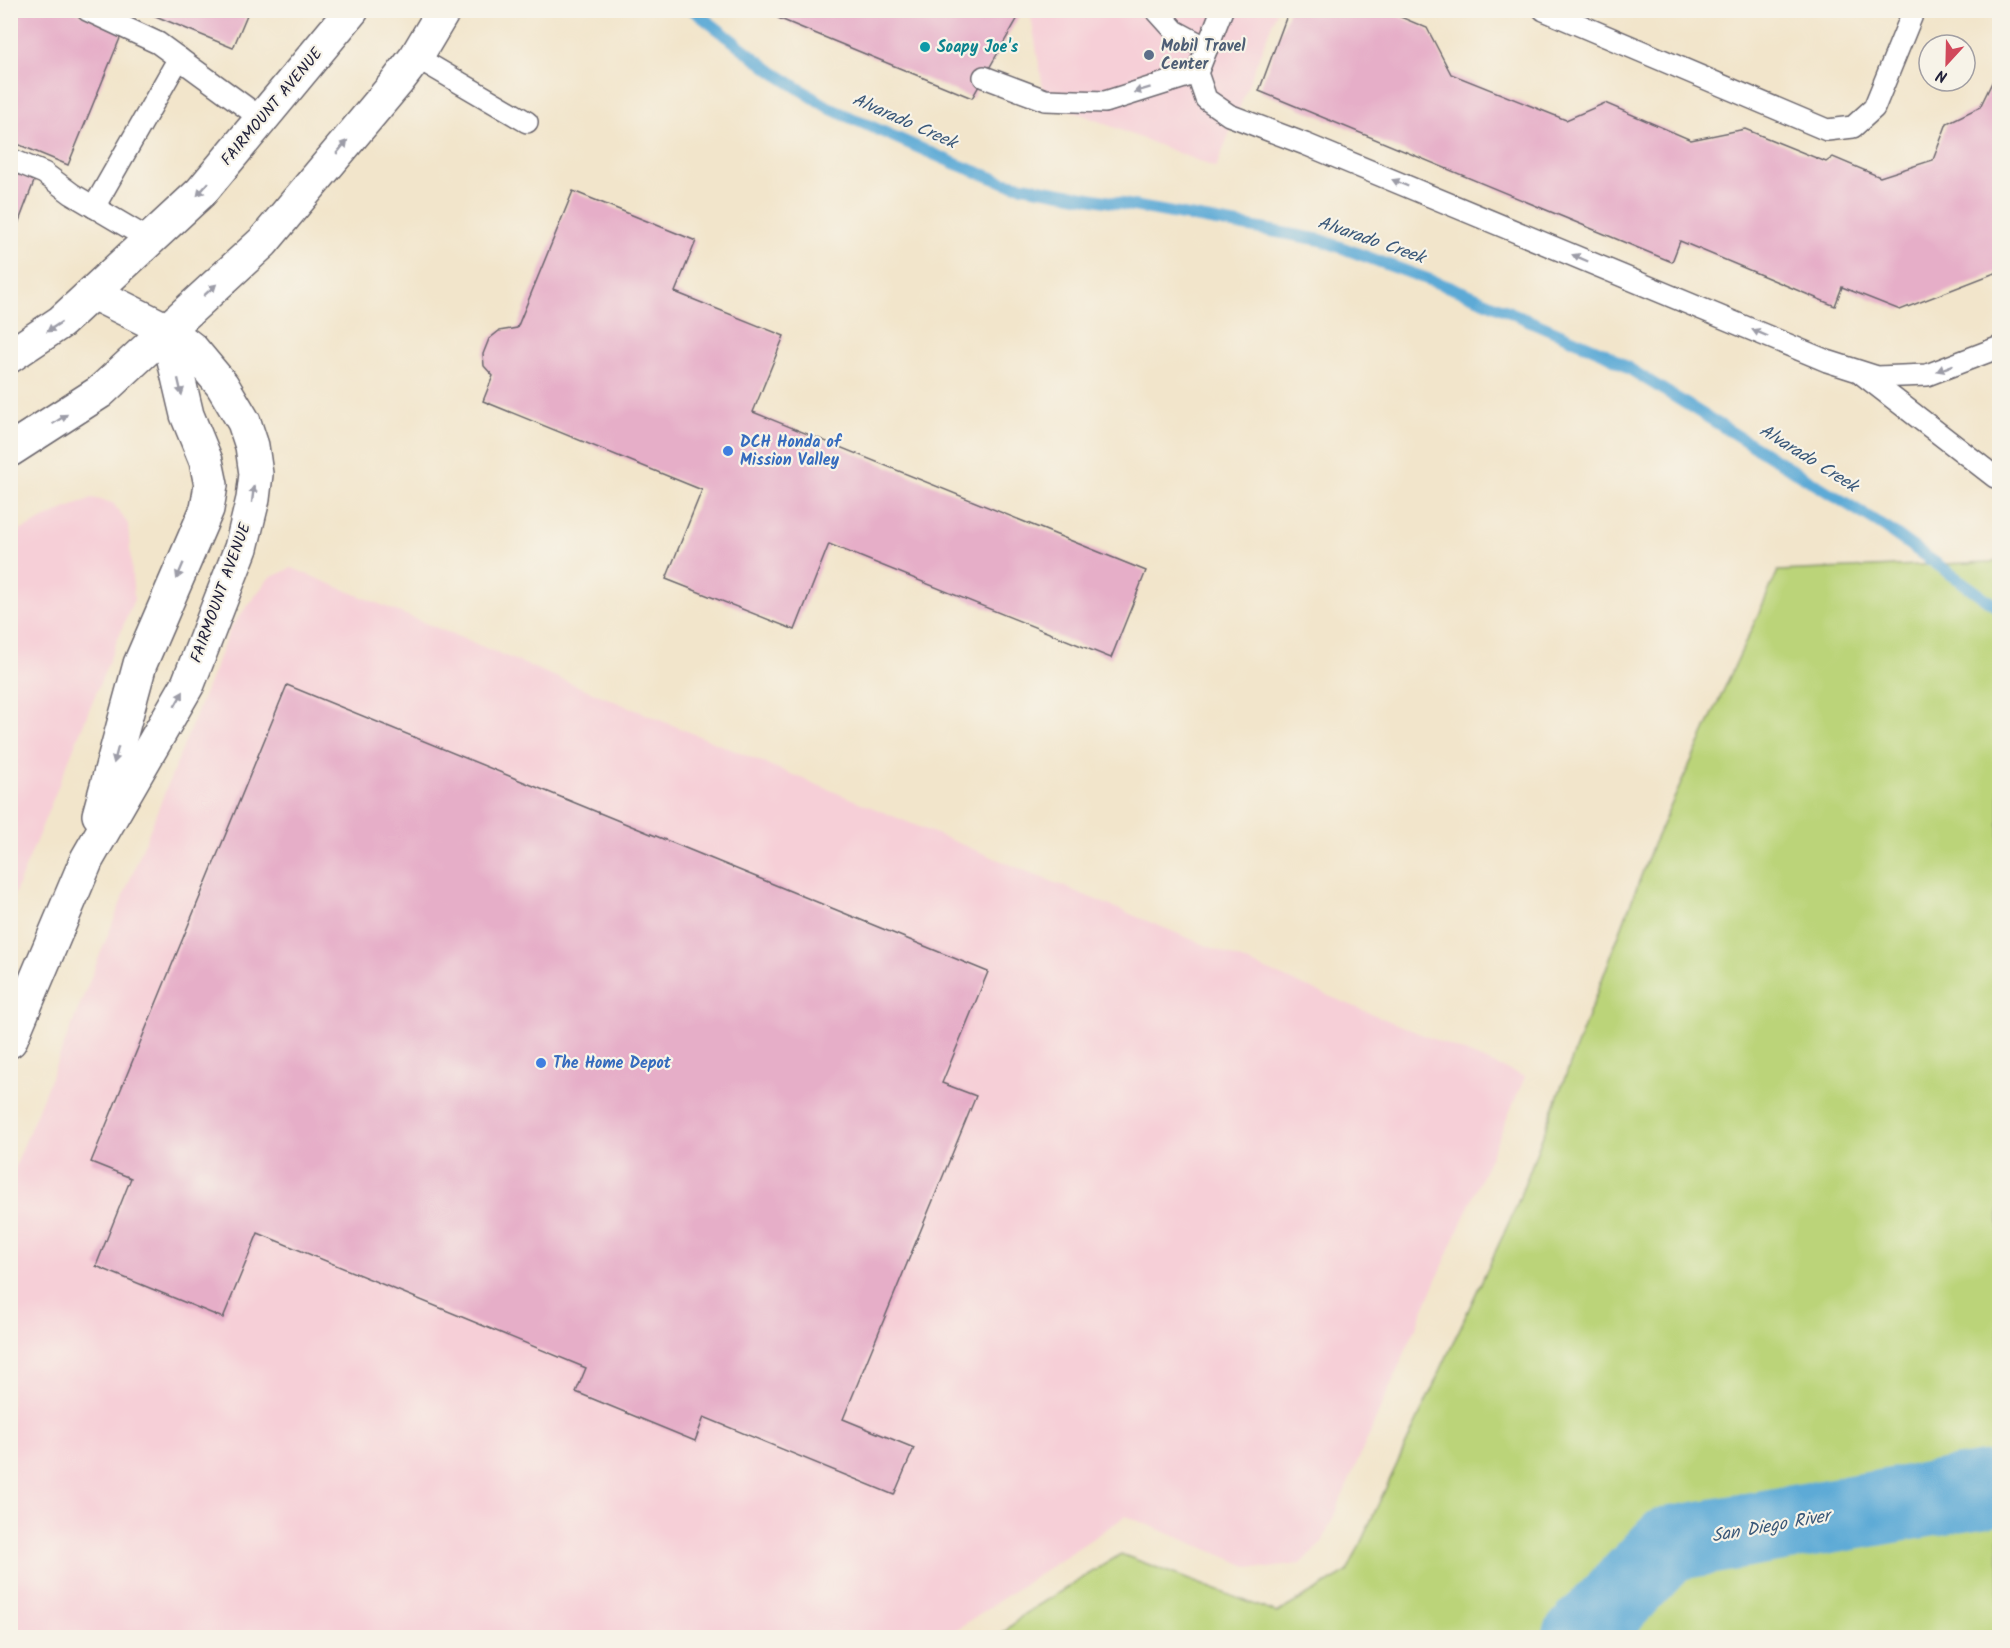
<svg xmlns="http://www.w3.org/2000/svg" width="2010" height="1648" font-family="Kalam,sans-serif">
<style>
.built{fill:#f6cfd7}
.green{fill:#bbd479;stroke:#6e7b5a;stroke-width:1.5}
.lines{fill:none;stroke-linecap:round;stroke-linejoin:round}
.stream{stroke:#5daad6;stroke-width:12}
.river{stroke:#5daad6;stroke-width:75}
.building{fill:#e6aec8}
.service-casing{stroke:#6b666d;stroke-width:24}
.tertiary-casing{stroke:#6b666d;stroke-width:36}
.primary-casing{stroke:#6b666d;stroke-width:36}
.service{stroke:#fff;stroke-width:21}
.tertiary{stroke:#fff;stroke-width:33}
.primary{stroke:#fff;stroke-width:33}
.oneway{fill:#9c9ca7}
.culture-dot{fill:#0f9aa8;stroke:#f7f3e8;stroke-width:2}
.service-dot{fill:#5c6f8a;stroke:#f7f3e8;stroke-width:2}
.shop-dot{fill:#3f7fe0;stroke:#f7f3e8;stroke-width:2}
.labels{text-anchor:middle;dominant-baseline:central;stroke-width:4.5;stroke-linejoin:round;paint-order:stroke}
.service-label{font-size:16px;font-weight:bold;fill:#4e5e75;stroke:#f7f3e8;text-anchor:start}
.culture-label{font-size:16px;font-weight:bold;fill:#0d838f;stroke:#f7f3e8;text-anchor:start}
.street-label{font-size:16px;fill:#22223b;stroke:#f7f3e8}
.shop-label{font-size:16px;font-weight:bold;fill:#366cbe;stroke:#f7f3e8;text-anchor:start}
.water-label{font-size:18px;font-style:italic;fill:#3a5879;stroke:#f7f3e8}
</style>
<rect width="100%" height="100%" fill="#f7f3e8"/>
<filter id="ink" filterUnits="userSpaceOnUse"><feTurbulence type="fractalNoise" baseFrequency=".0167" numOctaves="2"/><feDisplacementMap in="SourceGraphic" scale="12" xChannelSelector="R" yChannelSelector="G"/><feConvolveMatrix kernelMatrix="1 2 1 2 8 2 1 2 1" color-interpolation-filters="sRGB"/></filter>
<filter id="wash" filterUnits="userSpaceOnUse"><feTurbulence type="fractalNoise" baseFrequency=".008" numOctaves="4" result="noise"/><feDisplacementMap in="SourceGraphic" scale="24" xChannelSelector="R" yChannelSelector="G"/><feGaussianBlur stdDeviation="1.35" result="paint"/><feColorMatrix in="noise" values="0 0 0 0 0 0 0 0 0 0 0 0 0 0 0 0 0 1.4 0 .05"/><feComposite in="paint" operator="in"/></filter>
<g filter="url(#wash)">
<rect width="100%" height="100%" fill="#f2e5cb"/>
<!-- built -->
<g class="built">
<path d="M 1030,11 L 1277,11 L 1216,168 L 1045,100 Z"/>
<path d="M 92,498 L 113,503 L 128,524 L 134,599 L 11,903 L 11,535 L 62,510 Z"/>
<path d="M 292,568 L 1525,1077 L 1322,1543 L 1300,1564 L 1268,1568 L 1250,1567 L 1126,1516 L 945,1637 L 11,1638 L 11,1177 L 231,627 L 269,578 Z"/>
</g>
<!-- green -->
<path class="green" d="M 1999,559 L 1999,1637 L 999,1637 L 1024,1614 L 1121,1554 L 1277,1613 L 1347,1572 L 1516,1207 L 1652,847 L 1778,571 L 1991,562 Z"/>
<g class="lines">
<!-- stream -->
<path class="stream" d="M 693,10 L 773,72 L 831,109 L 956,164 L 1006,183 L 1321,240 L 1468,294 L 1604,353 L 1886,528 L 2000,609"/>
<!-- river -->
<path class="river" d="M 1580,1638 L 1669,1544 L 2000,1487"/>
</g>
<g id="blocks">
<!-- building -->
<g class="building">
<path d="M 10,10 L 72,10 L 123,31 L 68,165 L 10,141 Z"/>
<path d="M 141,10 L 249,10 L 233,48 Z"/>
<path d="M 780,10 L 1052,10 L 1052,12 L 1019,16 L 972,98 L 778,18 Z"/>
<path d="M 1289,10 L 1384,10 L 1427,28 L 1451,74 L 1566,120 L 1605,103 L 1691,140 L 1745,129 L 1826,162 L 1833,157 L 1880,177 L 1933,160 L 1947,123 L 1980,107 L 2000,66 L 2000,271 L 1900,310 L 1842,287 L 1835,306 L 1680,241 L 1672,262 L 1259,91 Z"/>
<path d="M 10,170 L 35,179 L 16,229 L 10,227 Z"/>
<path d="M 573,191 L 696,241 L 675,292 L 784,336 L 753,412 L 1146,571 L 1111,658 L 829,544 L 795,630 L 666,579 L 702,490 L 483,401 L 493,376 L 484,366 L 483,354 L 489,339 L 499,331 L 517,328 Z"/>
<path d="M 287,685 L 988,972 L 942,1083 L 976,1096 L 843,1419 L 914,1448 L 894,1495 L 704,1417 L 695,1441 L 576,1392 L 586,1368 L 258,1233 L 223,1318 L 96,1266 L 131,1178 L 91,1162 Z"/>
</g>
</g>
</g>
<g filter="url(#ink)">
<use href="#blocks" fill-opacity="0" stroke="#6b666d" stroke-width="1.5"/>
<g class="lines">
<!-- service casing -->
<g class="service-casing">
<g id="service">
<path d="M 87,10 L 158,43 L 262,119"/>
<path d="M 1156,10 L 1175,31 L 1207,48"/>
<path d="M 1222,10 L 1197,73 L 1206,99 L 1229,115 L 1305,144 L 1827,361 L 1877,377 L 1927,375 L 2000,347"/>
<path d="M 1544,10 L 1827,130 L 1853,127 L 1874,108 L 1914,10"/>
<path d="M 416,57 L 527,122"/>
<path d="M 984,77 L 1045,100 L 1105,102 L 1197,73"/>
<path d="M 10,159 L 44,173 L 72,194 L 150,240"/>
<path d="M 94,207 L 179,58"/>
<path d="M 1862,374 L 1995,477 L 2000,478"/>
</g>
</g>
<!-- tertiary casing -->
<g class="tertiary-casing">
<g id="tertiary">
<path d="M 99,815 L 140,664 L 207,509 L 211,485 L 206,461 L 187,415 L 167,330"/>
<path d="M 10,1041 L 87,859 L 188,684 L 241,548 L 253,499 L 256,474 L 252,446 L 244,422 L 222,385 L 192,349 L 167,330 L 93,293"/>
</g>
</g>
<!-- primary casing -->
<g class="primary-casing">
<g id="primary">
<path d="M 10,356 L 61,322 L 201,192 L 352,10"/>
<path d="M 10,450 L 100,392 L 263,242 L 397,82 L 416,57 L 444,10"/>
</g>
</g>
<!-- service -->
<use href="#service" class="service"/>
<!-- tertiary -->
<use href="#tertiary" class="tertiary"/>
<!-- primary -->
<use href="#primary" class="primary"/>
</g>
<!-- one-way arrows -->
<defs><path id="oneway-solid" d="M-6-.8H1V-3.2L6.5 0L1 3.2V.8H-6Z" transform="scale(1.5)"/></defs>
<g class="oneway">
<use href="#oneway-solid" transform="translate(1142 90) rotate(163)"/>
<use href="#oneway-solid" transform="translate(342 147) rotate(-50)"/>
<use href="#oneway-solid" transform="translate(1400 183) rotate(-157)"/>
<use href="#oneway-solid" transform="translate(203 189) rotate(132)"/>
<use href="#oneway-solid" transform="translate(1580 258) rotate(-157)"/>
<use href="#oneway-solid" transform="translate(210 290) rotate(-42)"/>
<use href="#oneway-solid" transform="translate(54 327) rotate(146)"/>
<use href="#oneway-solid" transform="translate(1760 333) rotate(-157)"/>
<use href="#oneway-solid" transform="translate(1945 368) rotate(159)"/>
<use href="#oneway-solid" transform="translate(180 387) rotate(77)"/>
<use href="#oneway-solid" transform="translate(60 419) rotate(-33)"/>
<use href="#oneway-solid" transform="translate(253 494) rotate(-83)"/>
<use href="#oneway-solid" transform="translate(180 571) rotate(113)"/>
<use href="#oneway-solid" transform="translate(179 699) rotate(-60)"/>
<use href="#oneway-solid" transform="translate(116 755) rotate(105)"/>
</g>
</g>
<!-- markers -->
<circle class="culture-dot" cx="925" cy="47" r="6"/>
<circle class="service-dot" cx="1149" cy="55" r="6"/>
<g class="shop-dot">
<circle cx="728" cy="451" r="6"/>
<circle cx="541" cy="1063" r="6"/>
</g>
<g class="labels">
<!-- service labels -->
<g class="service-label">
<text x="1161" y="46">Mobil Travel<tspan x="1161" dy="18">Center</tspan></text>
</g>
<!-- culture labels -->
<g class="culture-label">
<text x="937" y="47">Soapy Joe's</text>
</g>
<!-- street labels -->
<g class="street-label">
<text transform="translate(272 107) rotate(-50)">FAIRMOUNT AVENUE</text>
<text transform="translate(221 593) rotate(-70)">FAIRMOUNT AVENUE</text>
</g>
<!-- shop labels -->
<g class="shop-label">
<text x="740" y="442">DCH Honda of<tspan x="740" dy="18">Mission Valley</tspan></text>
<text x="553" y="1063">The Home Depot</text>
</g>
<!-- water labels -->
<g class="water-label">
<text transform="translate(904 122) rotate(24)">Alvarado Creek</text>
<text transform="translate(1371 241) rotate(19)">Alvarado Creek</text>
<text transform="translate(1808 459) rotate(32)">Alvarado Creek</text>
<text transform="translate(1771 1527) rotate(-10)">San Diego River</text>
</g>
</g>
<!-- margin -->
<rect width="2010" height="1648" fill="none" stroke="#f7f3e8" stroke-width="36"/>
<!-- north arrow -->
<g transform="translate(1947 63) rotate(202)"><circle r="28" fill="#f7f3e8" stroke="#a29fa3" stroke-width="1.5"/>
<path d="M0-4.5L10 22L0 15L-10 22Z" fill="#d1495b"/>
<text y="-9" font-size="16" font-weight="bold" text-anchor="middle" fill="#22223b">N</text>
</g>
</svg>
